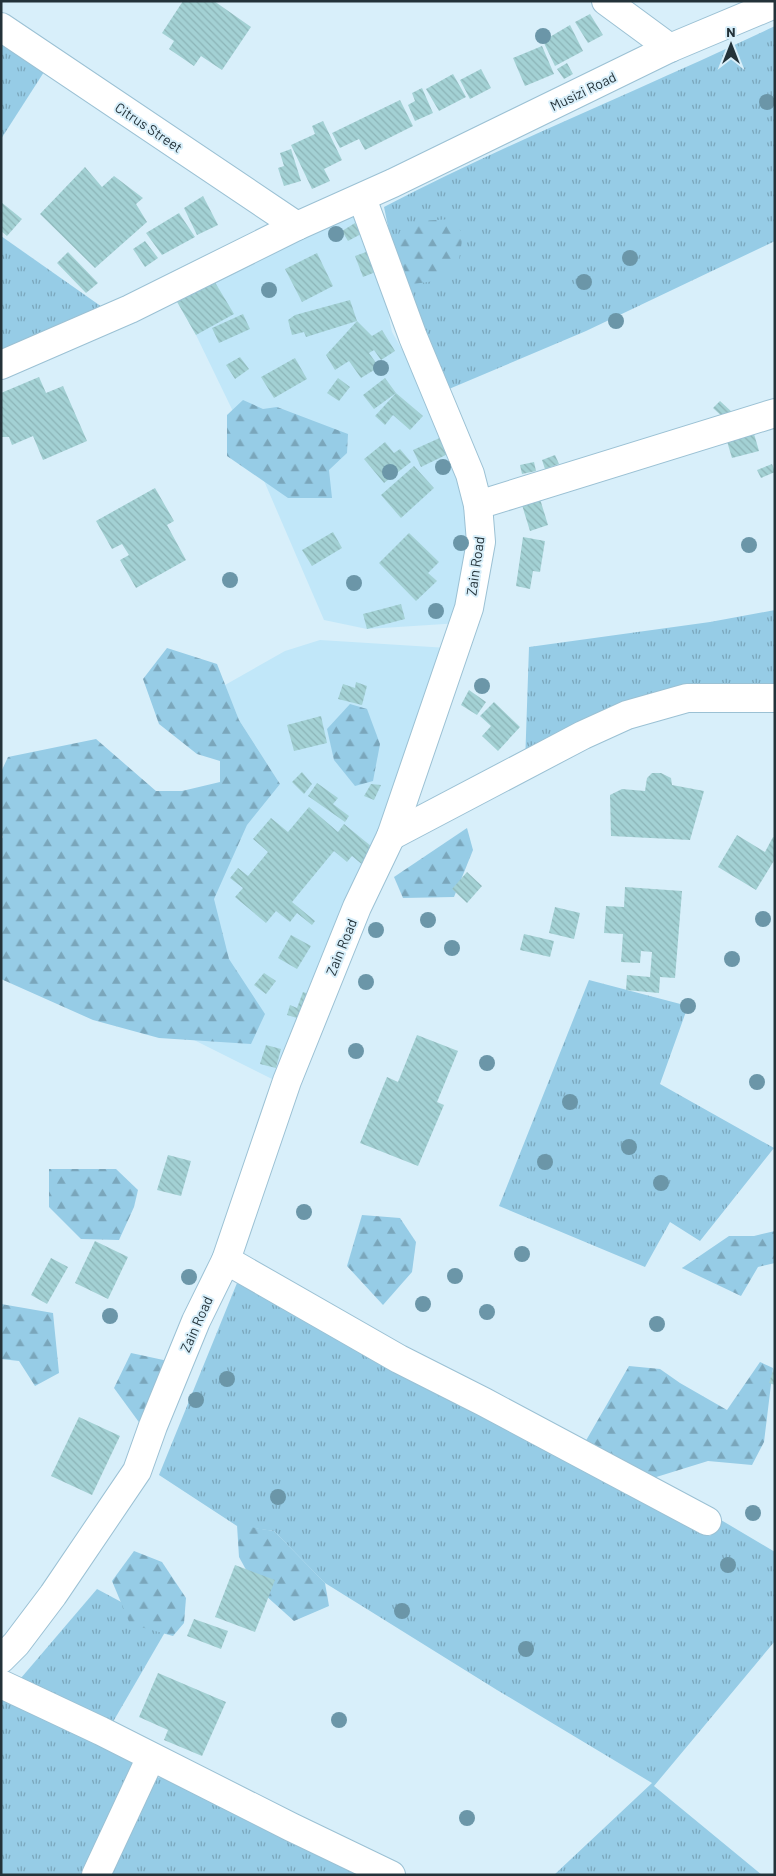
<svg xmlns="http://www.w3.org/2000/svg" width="776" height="1876" font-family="Barlow,sans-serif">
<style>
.built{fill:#c1e7f9}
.grass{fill:url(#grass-tufts)}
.forest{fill:url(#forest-firs)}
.building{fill:url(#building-back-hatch)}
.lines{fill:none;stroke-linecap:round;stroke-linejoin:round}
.minor-casing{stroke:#9bc1d4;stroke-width:30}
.minor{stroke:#fff;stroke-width:28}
.tree{fill:#6b96a8}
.labels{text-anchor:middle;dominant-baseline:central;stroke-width:4;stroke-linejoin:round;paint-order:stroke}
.street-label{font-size:14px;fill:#233239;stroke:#d8effa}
</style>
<defs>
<pattern id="grass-tufts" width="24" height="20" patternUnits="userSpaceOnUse" patternTransform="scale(1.25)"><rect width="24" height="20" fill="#96cce6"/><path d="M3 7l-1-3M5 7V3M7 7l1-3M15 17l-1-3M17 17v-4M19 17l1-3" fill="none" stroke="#7aa6bb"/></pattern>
<pattern id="forest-firs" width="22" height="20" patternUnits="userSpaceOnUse" patternTransform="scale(1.25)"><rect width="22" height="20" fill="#96cce6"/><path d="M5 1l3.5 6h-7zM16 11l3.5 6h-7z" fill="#7aa6bb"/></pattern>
<pattern id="building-back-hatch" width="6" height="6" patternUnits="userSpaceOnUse" patternTransform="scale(1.25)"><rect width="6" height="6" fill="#a3d1d4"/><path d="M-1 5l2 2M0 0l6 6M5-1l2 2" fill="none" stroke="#8cb4b7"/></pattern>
</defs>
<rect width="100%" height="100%" fill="#d8effa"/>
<!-- built -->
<g class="built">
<path d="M 358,212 L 370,221 L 392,332 L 446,426 L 475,540 L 460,623 L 367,629 L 324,620 L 243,432 L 196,335 L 173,294 Z"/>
<path d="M 320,640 L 448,648 L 286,1086 L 194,1040 L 188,867 L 280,784 L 239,720 L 225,685 L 285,651 Z"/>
</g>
<!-- grass -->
<g class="grass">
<path d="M 775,26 L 775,241 L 586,331 L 449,389 L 410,331 L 384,207 C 511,141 645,88 775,26 Z"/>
<path d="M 1,43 L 44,72 L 1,139 Z"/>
<path d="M 1,236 L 102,307 L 1,352 Z"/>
<path d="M 775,610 L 775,697 L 685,695 L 525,764 L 529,647 L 710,622 Z"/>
<path d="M 589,980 L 688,1006 L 660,1084 L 774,1148 L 700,1241 L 670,1222 L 645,1267 L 499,1206 Z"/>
<path d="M 237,1283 L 710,1536 L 721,1520 L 775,1552 L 775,1641 L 654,1786 L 762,1875 L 554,1875 L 652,1783 L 497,1690 L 325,1583 L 274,1531 L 237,1526 L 159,1475 Z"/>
<path d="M 97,1589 L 168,1627 L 110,1727 L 21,1678 Z"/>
<path d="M 1,1695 L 138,1762 L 87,1875 L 1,1875 Z"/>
<path d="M 167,1777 L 385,1875 L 104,1875 L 144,1778 Z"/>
</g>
<!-- forest -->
<g class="forest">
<path d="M 452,219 L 463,234 L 459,260 L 435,281 L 406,285 L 389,269 L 400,231 L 420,221 Z"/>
<path d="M 243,400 L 263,409 L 277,407 L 348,434 L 347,453 L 329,470 L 332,498 L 288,498 L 227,456 L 227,415 Z"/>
<path d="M 167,648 L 217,664 L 239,720 L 280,784 L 247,825 L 214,899 L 229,959 L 265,1014 L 251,1044 L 159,1038 L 93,1020 L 1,979 L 1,840 L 3,837 L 1,833 L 1,772 L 8,757 L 96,739 L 156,791 L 182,791 L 220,782 L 220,761 L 197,754 L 159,724 L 143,679 Z"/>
<path d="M 350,704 L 367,709 L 380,744 L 373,781 L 355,786 L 334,760 L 327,729 Z"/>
<path d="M 467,828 L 473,850 L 454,897 L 403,898 L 394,877 Z"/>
<path d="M 49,1169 L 116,1169 L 138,1190 L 134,1207 L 119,1240 L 81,1239 L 49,1207 Z"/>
<path d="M 362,1215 L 400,1218 L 416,1242 L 412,1272 L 383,1305 L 347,1266 Z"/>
<path d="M 775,1231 L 775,1263 L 758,1267 L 741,1296 L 682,1268 L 729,1236 L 754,1236 Z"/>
<path d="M 1,1304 L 53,1313 L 59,1373 L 35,1386 L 19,1361 L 1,1359 Z"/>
<path d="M 131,1353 L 182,1364 L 149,1436 L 114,1388 Z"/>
<path d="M 760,1362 L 773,1368 L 764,1442 L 752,1465 L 708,1461 L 637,1483 L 584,1444 L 629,1366 L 660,1369 L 680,1383 L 727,1410 Z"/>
<path d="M 237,1525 L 274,1531 L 325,1583 L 329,1606 L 294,1621 L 255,1586 L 239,1557 Z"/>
<path d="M 134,1551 L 162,1562 L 186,1598 L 184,1623 L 173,1636 L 130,1624 L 112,1581 Z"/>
</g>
<!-- building -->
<g class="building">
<path d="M 183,1 L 214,1 L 251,27 L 222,70 L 201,56 L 194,66 L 169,49 L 174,41 L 162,33 Z"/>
<path d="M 590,14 L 603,35 L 588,43 L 575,22 Z"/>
<path d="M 570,25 L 583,51 L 555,66 L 543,41 Z"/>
<path d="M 542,46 L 554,74 L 525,86 L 513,58 Z"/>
<path d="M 567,63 L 573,74 L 564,79 L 557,69 Z"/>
<path d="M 481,69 L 491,88 L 470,99 L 460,80 Z"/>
<path d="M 453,74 L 466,97 L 439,111 L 426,89 Z"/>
<path d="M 422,88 L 433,113 L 415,121 L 408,105 L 415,101 L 412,93 Z"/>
<path d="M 400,100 L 413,126 L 365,150 L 359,139 L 340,148 L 332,133 Z"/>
<path d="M 323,121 L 342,160 L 324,169 L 330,181 L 312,189 L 291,145 L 315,134 L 312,126 Z"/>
<path d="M 291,149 L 301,181 L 284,186 L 278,168 L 284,166 L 280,153 Z"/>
<path d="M 85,167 L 102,187 L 114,176 L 143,198 L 136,204 L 147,222 L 95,268 L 40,214 Z"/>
<path d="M 203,196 L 218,225 L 197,235 L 184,208 Z"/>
<path d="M 1,202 L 22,219 L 7,236 L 1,231 Z"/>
<path d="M 179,213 L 195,237 L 162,255 L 146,233 Z"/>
<path d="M 355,223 L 361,234 L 348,241 L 342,231 Z"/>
<path d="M 145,241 L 158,258 L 145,267 L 133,249 Z"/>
<path d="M 369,251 L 378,271 L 363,277 L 355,256 Z"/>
<path d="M 68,252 L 98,283 L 86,293 L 57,263 Z"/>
<path d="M 317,253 L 333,286 L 302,302 L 285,269 Z"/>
<path d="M 213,279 L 234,314 L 196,335 L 176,300 Z"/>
<path d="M 350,300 L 357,321 L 306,337 L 304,332 L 292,335 L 288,320 L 295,315 Z"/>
<path d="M 243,314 L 250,329 L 219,343 L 212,328 Z"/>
<path d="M 357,321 L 372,336 L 382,330 L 395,351 L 381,360 L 374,350 L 369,353 L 379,367 L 361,378 L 349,361 L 335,370 L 326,355 Z"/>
<path d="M 240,357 L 249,369 L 235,379 L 226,365 Z"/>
<path d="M 295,358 L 307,379 L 274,398 L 261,377 Z"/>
<path d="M 39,377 L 46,393 L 63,386 L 87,441 L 43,460 L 33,436 L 12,445 L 9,437 L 1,437 L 1,393 Z"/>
<path d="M 338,378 L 350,387 L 339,401 L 327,393 Z"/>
<path d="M 385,378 L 396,393 L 423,416 L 410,430 L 393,415 L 385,425 L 375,416 L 396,393 L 374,409 L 363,395 Z"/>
<path d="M 720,401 L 733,413 L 726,420 L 713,408 Z"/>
<path d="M 750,420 L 759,451 L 732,458 L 723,428 Z"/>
<path d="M 444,436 L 452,452 L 421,467 L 413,450 Z"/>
<path d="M 385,442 L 394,453 L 400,449 L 411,462 L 384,483 L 364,459 Z"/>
<path d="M 555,455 L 559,464 L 545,469 L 542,460 Z"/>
<path d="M 534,462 L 536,471 L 522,474 L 520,465 Z"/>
<path d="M 772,464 L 775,472 L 761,478 L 757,470 Z"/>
<path d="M 414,466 L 434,488 L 401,518 L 381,495 Z"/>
<path d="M 155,488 L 174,521 L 167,525 L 186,560 L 136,588 L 120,560 L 129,555 L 122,544 L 112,549 L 96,521 Z"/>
<path d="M 540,499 L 548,525 L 530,531 L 522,505 Z"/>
<path d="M 333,532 L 342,548 L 312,566 L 302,550 Z"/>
<path d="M 409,533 L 439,562 L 428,573 L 437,581 L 416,601 L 379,563 Z"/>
<path d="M 523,537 L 545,541 L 540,572 L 533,571 L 530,589 L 516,586 Z"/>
<path d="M 401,604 L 405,619 L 367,629 L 363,614 Z"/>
<path d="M 356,682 L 367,686 L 362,705 L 338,699 L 343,684 L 355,688 Z"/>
<path d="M 469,690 L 486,702 L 477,715 L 461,705 Z"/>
<path d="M 494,702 L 520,727 L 498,751 L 482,736 L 491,726 L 480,716 Z"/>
<path d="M 321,716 L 327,743 L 294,751 L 287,725 Z"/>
<path d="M 302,772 L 312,784 L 304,794 L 292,782 Z"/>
<path d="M 652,773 L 661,773 L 671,778 L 672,785 L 704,791 L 690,840 L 611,836 L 610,795 L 622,789 L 645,791 L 647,778 Z"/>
<path d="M 317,783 L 338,798 L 333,804 L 349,816 L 345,822 L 308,796 Z"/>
<path d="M 371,784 L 381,785 L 374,800 L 364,796 Z"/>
<path d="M 309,807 L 338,832 L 344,824 L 377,851 L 364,866 L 352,856 L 347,862 L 334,851 L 292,902 L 315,921 L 312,925 L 297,913 L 290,922 L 276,911 L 266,923 L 235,897 L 243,888 L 230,878 L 238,868 L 248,876 L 268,852 L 253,839 L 271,818 L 288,832 Z"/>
<path d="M 737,835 L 765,852 L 773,837 L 775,838 L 775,859 L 756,890 L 718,867 Z"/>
<path d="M 467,872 L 482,886 L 467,903 L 452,889 Z"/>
<path d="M 625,887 L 682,891 L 675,978 L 660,977 L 659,993 L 626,990 L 627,975 L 650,977 L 652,952 L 641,951 L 640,963 L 621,962 L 623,934 L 604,933 L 606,906 L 624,907 Z"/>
<path d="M 555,907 L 580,913 L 574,939 L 549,933 Z"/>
<path d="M 524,934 L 554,941 L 550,957 L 520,950 Z"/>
<path d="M 291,935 L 311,946 L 297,969 L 278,958 Z"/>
<path d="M 264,973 L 276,981 L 266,994 L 254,985 Z"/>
<path d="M 303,992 L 315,996 L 307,1021 L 287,1015 L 290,1005 L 297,1008 Z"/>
<path d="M 417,1035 L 458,1051 L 437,1102 L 444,1105 L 418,1166 L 360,1143 L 387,1077 L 398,1082 Z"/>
<path d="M 266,1045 L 281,1049 L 276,1068 L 260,1064 Z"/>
<path d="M 168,1155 L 191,1161 L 181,1196 L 157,1190 Z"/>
<path d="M 95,1241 L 128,1257 L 108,1299 L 75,1283 Z"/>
<path d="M 51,1258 L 68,1267 L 47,1304 L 31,1295 Z"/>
<path d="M 774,1368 L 775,1368 L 775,1385 L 769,1383 Z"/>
<path d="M 79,1417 L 120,1436 L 92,1495 L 51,1476 Z"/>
<path d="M 235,1565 L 275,1580 L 255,1632 L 215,1617 Z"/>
<path d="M 194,1619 L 228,1631 L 221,1649 L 187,1636 Z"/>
<path d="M 158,1673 L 226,1702 L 202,1756 L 164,1740 L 168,1730 L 139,1717 Z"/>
</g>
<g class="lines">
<!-- minor casing -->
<g class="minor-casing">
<g id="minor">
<path d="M 606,1 L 670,48"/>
<path d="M 1,27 L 297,226"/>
<path d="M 1,365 L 130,309 L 297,226 L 393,183 L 670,48 L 775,4"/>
<path d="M 478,505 L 775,413"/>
<path d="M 391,836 L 583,735 L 627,715 L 687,698 L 775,698"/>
<path d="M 226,1260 L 399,1359 L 484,1402 L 707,1521"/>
<path d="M 1,1659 L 16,1644 L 53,1595 L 137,1471 L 153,1426 L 196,1321 L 226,1260 L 287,1081 L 357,907 L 391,836 L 469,608 L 481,542 L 478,505 L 470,474 L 413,337 L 362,198"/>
<path d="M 1,1684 L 101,1731 L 291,1827 L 391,1875"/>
<path d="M 96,1875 L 151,1757"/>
</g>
</g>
<!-- minor -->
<use href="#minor" class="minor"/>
</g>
<!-- trees -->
<g class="tree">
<circle cx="543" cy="36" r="8"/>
<circle cx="767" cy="102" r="8"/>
<circle cx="336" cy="234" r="8"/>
<circle cx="630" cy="258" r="8"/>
<circle cx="584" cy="282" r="8"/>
<circle cx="269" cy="290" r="8"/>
<circle cx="616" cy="321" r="8"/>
<circle cx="381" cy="368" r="8"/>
<circle cx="443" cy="467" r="8"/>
<circle cx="390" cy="472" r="8"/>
<circle cx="461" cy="543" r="8"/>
<circle cx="749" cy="545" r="8"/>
<circle cx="230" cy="580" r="8"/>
<circle cx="354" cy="583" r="8"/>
<circle cx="436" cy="611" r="8"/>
<circle cx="482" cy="686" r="8"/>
<circle cx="763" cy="919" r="8"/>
<circle cx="428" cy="920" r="8"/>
<circle cx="376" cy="930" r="8"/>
<circle cx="452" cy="948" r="8"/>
<circle cx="732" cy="959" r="8"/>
<circle cx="366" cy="982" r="8"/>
<circle cx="688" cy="1006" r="8"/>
<circle cx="356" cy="1051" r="8"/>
<circle cx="487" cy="1063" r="8"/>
<circle cx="757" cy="1082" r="8"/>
<circle cx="570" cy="1102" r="8"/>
<circle cx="629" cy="1147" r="8"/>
<circle cx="545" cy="1162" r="8"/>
<circle cx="661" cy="1183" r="8"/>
<circle cx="304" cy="1212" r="8"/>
<circle cx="522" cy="1254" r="8"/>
<circle cx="455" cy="1276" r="8"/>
<circle cx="189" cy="1277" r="8"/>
<circle cx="423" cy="1304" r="8"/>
<circle cx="487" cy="1312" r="8"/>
<circle cx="110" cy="1316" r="8"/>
<circle cx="657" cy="1324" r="8"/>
<circle cx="227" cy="1379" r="8"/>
<circle cx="196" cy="1400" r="8"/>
<circle cx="278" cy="1497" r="8"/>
<circle cx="753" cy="1513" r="8"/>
<circle cx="728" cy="1565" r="8"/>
<circle cx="402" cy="1611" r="8"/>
<circle cx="526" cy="1649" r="8"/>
<circle cx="339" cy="1720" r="8"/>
<circle cx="467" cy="1818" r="8"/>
</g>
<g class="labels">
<!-- street labels -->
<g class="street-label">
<text transform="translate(583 91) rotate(-26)">Musizi Road</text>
<text transform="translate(149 127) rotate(34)">Citrus Street</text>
<text transform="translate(475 566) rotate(-82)">Zain Road</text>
<text transform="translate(341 947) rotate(-68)">Zain Road</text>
<text transform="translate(196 1324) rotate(-66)">Zain Road</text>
</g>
</g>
<!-- border -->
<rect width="776" height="1876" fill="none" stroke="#233239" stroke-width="5"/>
<!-- north arrow -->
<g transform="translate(731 45)" stroke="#d8effa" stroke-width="4" paint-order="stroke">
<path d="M0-4L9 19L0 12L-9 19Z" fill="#233239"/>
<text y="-8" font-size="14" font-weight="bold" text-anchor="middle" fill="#233239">N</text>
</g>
</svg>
